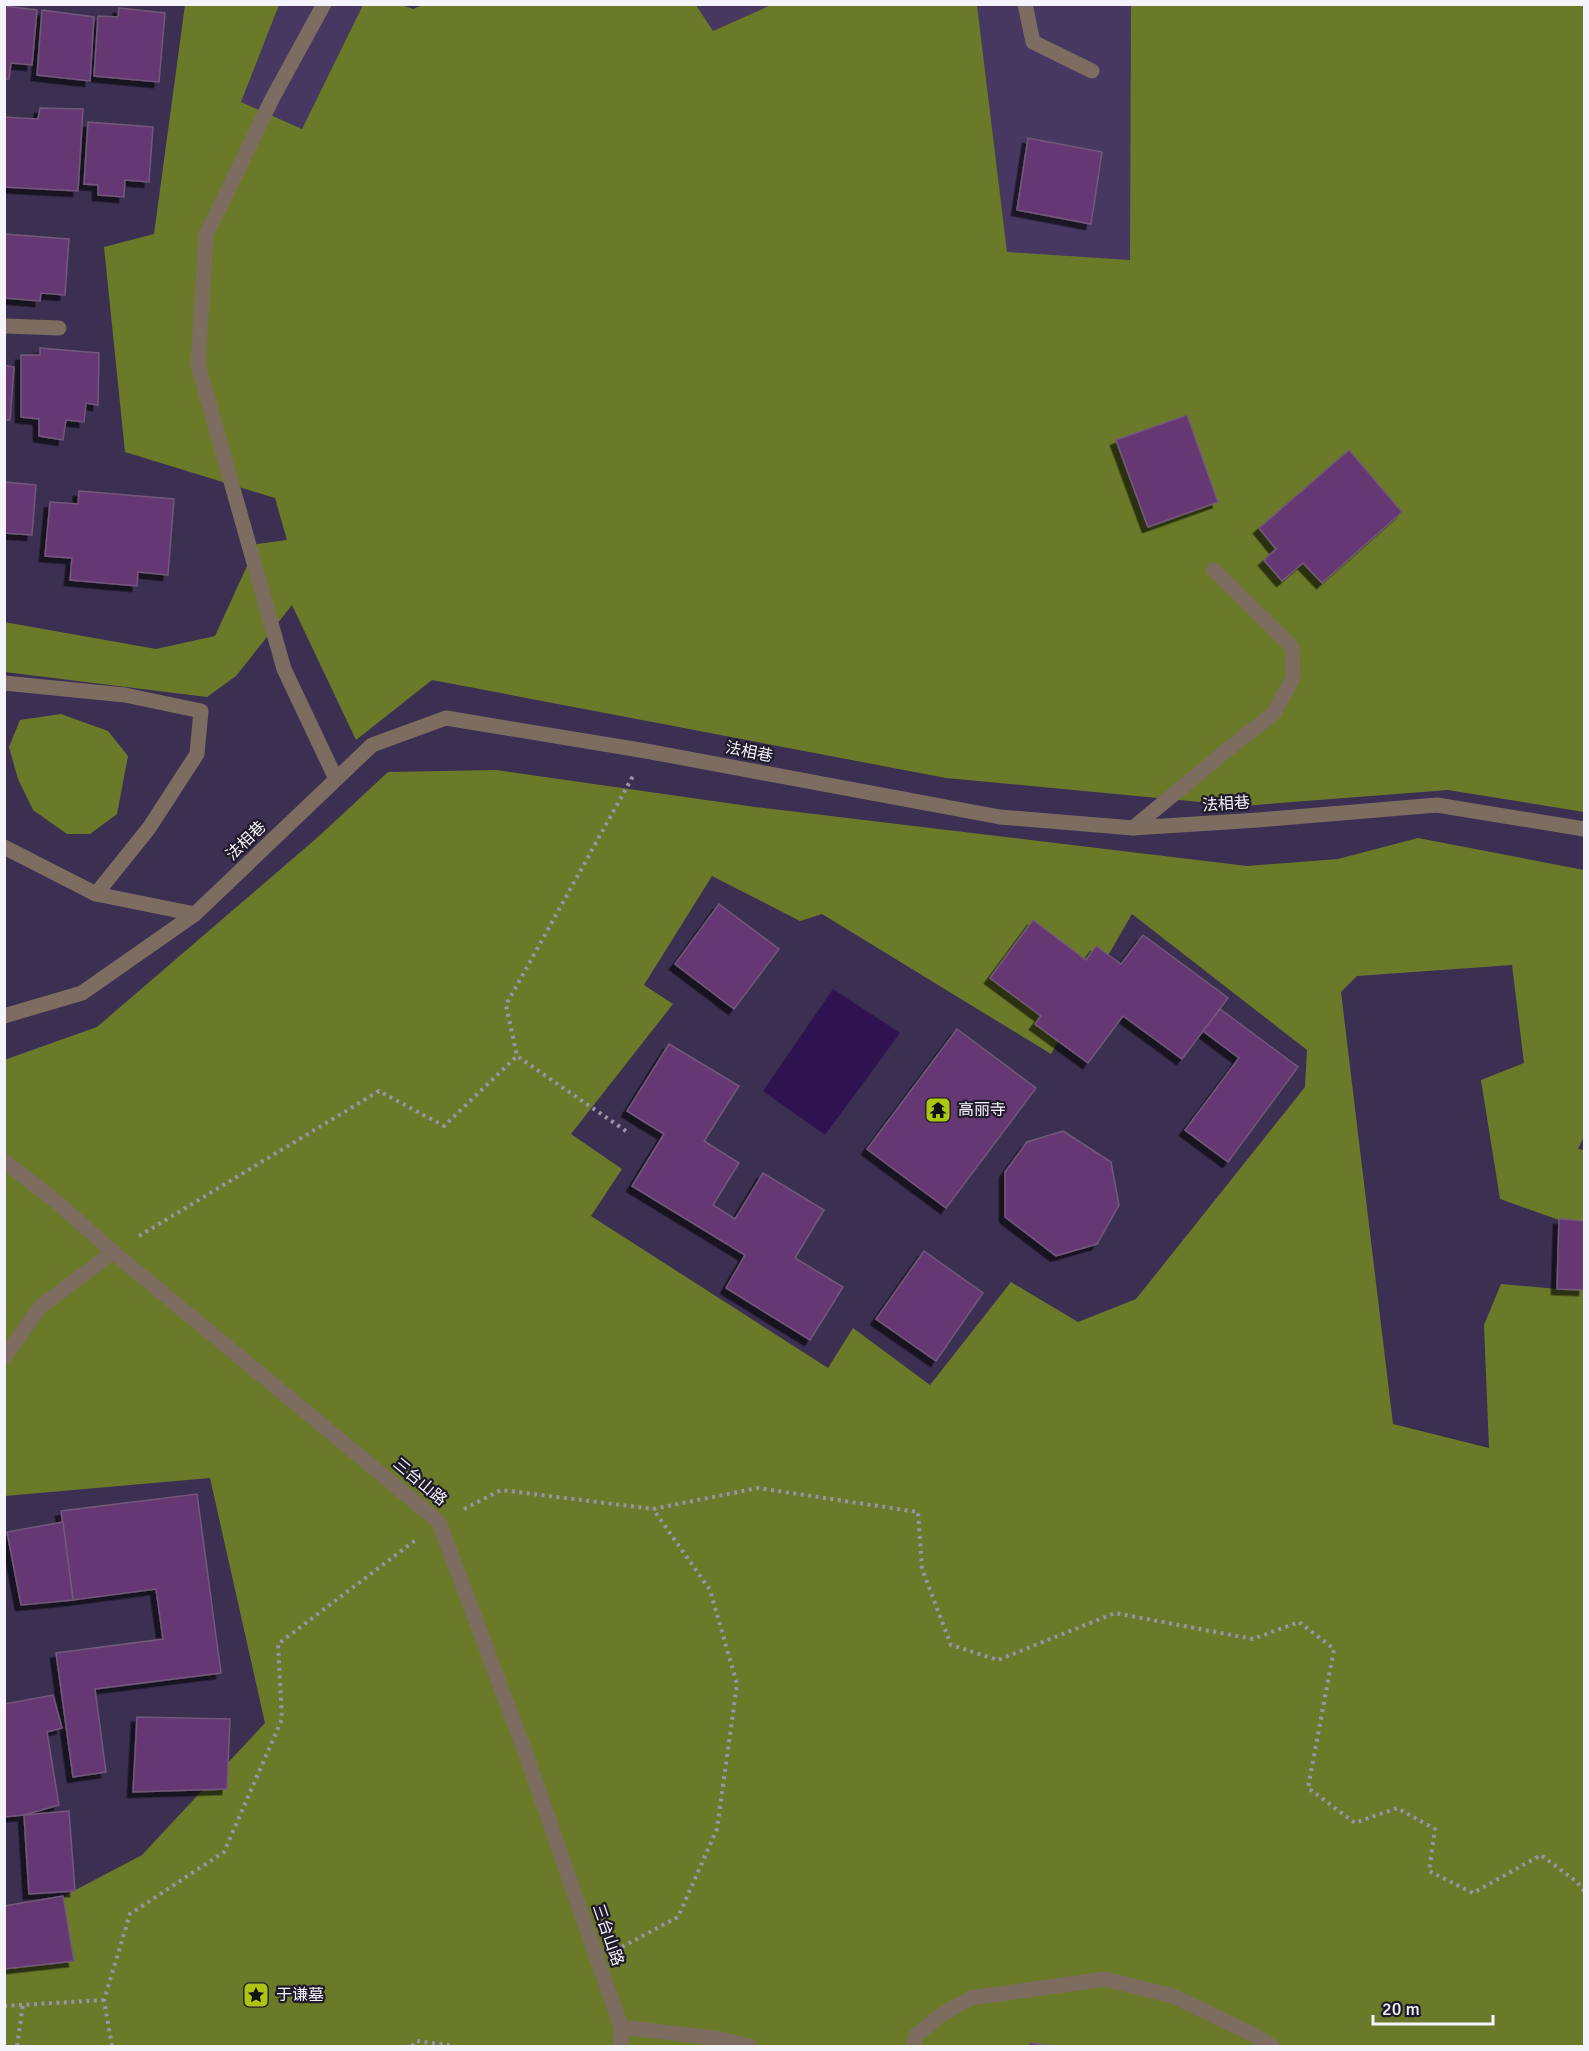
<svg xmlns="http://www.w3.org/2000/svg" width="1589" height="2051" font-family="Signika,'Noto Sans SC',sans-serif">
<style>
.built{fill:#463861}
.forest{fill:#6b7a29;fill-rule:evenodd}
.water{fill:#2f1351}
.building{fill:#663873;stroke:#725979;stroke-width:1.5;filter:url(#shadow)}
.lines{fill:none;stroke-linecap:round;stroke-linejoin:round}
.path{stroke:#9993a8;stroke-width:4;stroke-dasharray:3 4.5;stroke-linecap:butt}
.minor{stroke:#7d6d61;stroke-width:15}
.labels{text-anchor:middle;dominant-baseline:central;stroke-width:4.5;stroke-linejoin:round;paint-order:stroke}
.street-label{font-size:16px;fill:#f5f3fc;stroke:#201b2b}
.poi-label{font-size:16px;fill:#f5f3fc;stroke:#201b2b;text-anchor:start}
</style>
<defs>
<filter id="shadow"><feDropShadow dx="-5.5" dy="5.5" stdDeviation="0" flood-color="#0009"/></filter>
</defs>
<rect width="100%" height="100%" fill="#3b3052"/>
<!-- built -->
<g class="built">
<path d="M 279,5 L 363,5 L 302,129 L 241,102 Z"/>
<path d="M 696,5 L 771,5 L 713,31 Z"/>
<path d="M 977,5 L 1131,5 L 1131,260 L 1007,253 Z"/>
</g>
<!-- forest -->
<g class="forest">
<path d="M 425,4 L 696,5 L 713,31 L 771,5 L 977,5 L 1007,252 L 1130,260 L 1131,5 L 1584,5 L 1584,812 L 1448,790 L 1242,806 L 946,778 L 432,680 L 356,740 L 292,605 L 236,676 L 207,697 L 5,672 L 4,622 L 156,649 L 215,636 L 257,544 L 287,540 L 275,498 L 125,452 L 104,247 L 154,234 L 185,5 L 279,5 L 241,102 L 302,129 L 363,5 L 402,5 L 413,9 Z"/>
<path d="M 61,714 L 108,731 L 128,756 L 117,814 L 90,834 L 67,834 L 33,810 L 18,779 L 9,747 L 20,720 Z"/>
<path d="M 496,770 L 755,807 L 1247,866 L 1338,859 L 1418,838 L 1584,870 L 1584,1136 L 1578,1149 L 1584,1150 L 1584,2046 L 5,2046 L 5,1927 L 142,1855 L 265,1723 L 210,1478 L 5,1496 L 4,1060 L 97,1027 L 318,837 L 388,772 ZM 712,876 L 800,921 L 822,914 L 1051,1054 L 1132,914 L 1307,1050 L 1305,1087 L 1136,1299 L 1078,1322 L 1011,1282 L 930,1385 L 853,1328 L 828,1368 L 591,1216 L 622,1169 L 571,1134 L 673,1004 L 644,985 ZM 1512,965 L 1524,1063 L 1481,1080 L 1500,1199 L 1559,1220 L 1557,1289 L 1501,1284 L 1484,1325 L 1489,1448 L 1393,1424 L 1341,992 L 1357,976 Z"/>
</g>
<!-- water -->
<path class="water" d="M 833,989 L 900,1033 L 825,1135 L 763,1091 Z"/>
<!-- building -->
<g class="building">
<path d="M 4,6 L 37,10 L 32,65 L 11,63 L 9,79 L 4,79 Z"/>
<path d="M 119,8 L 165,13 L 159,82 L 94,76 L 98,16 L 118,17 Z"/>
<path d="M 42,10 L 94,17 L 90,81 L 37,75 Z"/>
<path d="M 40,108 L 83,109 L 78,191 L 4,187 L 4,117 L 38,119 Z"/>
<path d="M 88,122 L 153,127 L 149,182 L 125,180 L 124,197 L 98,195 L 98,185 L 84,184 Z"/>
<path d="M 1028,138 L 1102,152 L 1091,224 L 1017,210 Z"/>
<path d="M 4,234 L 69,239 L 65,295 L 41,293 L 40,301 L 4,298 Z"/>
<path d="M 40,348 L 99,353 L 98,405 L 86,403 L 84,422 L 66,420 L 63,440 L 39,436 L 39,419 L 21,417 L 21,355 L 40,355 Z"/>
<path d="M 4,365 L 14,367 L 10,420 L 4,420 Z"/>
<path d="M 1187,415 L 1218,502 L 1148,527 L 1116,440 Z"/>
<path d="M 1349,450 L 1402,512 L 1322,583 L 1303,563 L 1282,581 L 1264,560 L 1276,549 L 1259,528 Z"/>
<path d="M 4,482 L 36,485 L 32,535 L 4,533 Z"/>
<path d="M 79,491 L 174,499 L 168,575 L 138,572 L 137,586 L 70,580 L 72,558 L 45,556 L 50,502 L 78,504 Z"/>
<path d="M 719,904 L 779,949 L 734,1009 L 675,964 Z"/>
<path d="M 1033,920 L 1086,960 L 1096,946 L 1121,964 L 1143,935 L 1228,998 L 1182,1059 L 1123,1016 L 1088,1063 L 1035,1024 L 1041,1016 L 990,978 Z"/>
<path d="M 1220,1009 L 1298,1067 L 1228,1162 L 1185,1130 L 1239,1058 L 1203,1031 Z"/>
<path d="M 957,1029 L 1036,1088 L 946,1208 L 867,1149 Z"/>
<path d="M 669,1044 L 739,1086 L 704,1141 L 739,1163 L 713,1205 L 735,1219 L 763,1173 L 824,1210 L 795,1258 L 843,1287 L 810,1340 L 726,1288 L 745,1255 L 632,1186 L 664,1134 L 627,1111 Z"/>
<path d="M 1063,1131 L 1111,1162 L 1119,1205 L 1097,1244 L 1056,1256 L 1005,1217 L 1005,1172 L 1027,1142 Z"/>
<path d="M 1559,1219 L 1584,1221 L 1584,1290 L 1557,1289 Z"/>
<path d="M 924,1251 L 983,1293 L 936,1361 L 876,1319 Z"/>
<path d="M 197,1494 L 221,1673 L 95,1689 L 106,1772 L 73,1777 L 56,1653 L 163,1639 L 156,1589 L 73,1600 L 61,1511 Z"/>
<path d="M 63,1522 L 73,1600 L 21,1605 L 7,1532 Z"/>
<path d="M 53,1695 L 62,1728 L 47,1732 L 59,1805 L 24,1815 L 4,1817 L 4,1704 Z"/>
<path d="M 137,1717 L 230,1719 L 227,1789 L 133,1792 Z"/>
<path d="M 69,1811 L 75,1891 L 29,1894 L 24,1815 Z"/>
<path d="M 63,1896 L 74,1961 L 4,1969 L 4,1906 Z"/>
<path d="M 1030,2043 L 1050,2046 L 1029,2046 Z"/>
</g>
<g class="lines">
<!-- path -->
<g class="path">
<path d="M 626,1131 L 517,1056 L 506,1005 L 633,776"/>
<path d="M 139,1236 L 379,1091 L 444,1126 L 517,1056"/>
<path d="M 464,1509 L 501,1490 L 653,1509 L 758,1488 L 918,1512 L 922,1569 L 951,1645 L 998,1660 L 1115,1613 L 1253,1639 L 1299,1622 L 1334,1649 L 1308,1788 L 1355,1823 L 1397,1808 L 1435,1829 L 1429,1871 L 1473,1893 L 1541,1855 L 1577,1882 L 1584,1891"/>
<path d="M 622,1947 L 678,1917 L 717,1829 L 737,1684 L 710,1590 L 653,1509"/>
<path d="M 4,2006 L 104,2000"/>
<path d="M 17,2046 L 23,2004"/>
<path d="M 112,2046 L 104,2000 L 130,1914 L 224,1852 L 282,1719 L 278,1644 L 417,1539"/>
<path d="M 412,2046 L 416,2041 L 455,2046"/>
</g>
<!-- minor -->
<g class="minor">
<path d="M 324,4 L 272,99 L 206,235 L 198,365 L 284,669 L 336,779"/>
<path d="M 1025,4 L 1033,42 L 1092,71"/>
<path d="M 4,326 L 59,328"/>
<path d="M 4,683 L 125,695 L 201,711 L 197,754 L 149,828 L 96,894"/>
<path d="M 1133,828 L 1233,745 L 1273,714 L 1293,678 L 1292,647 L 1214,570"/>
<path d="M 4,847 L 96,894 L 195,914"/>
<path d="M 4,1016 L 82,993 L 195,914 L 372,745 L 446,718 L 646,751 L 1000,817 L 1133,828 L 1258,820 L 1437,805 L 1584,829"/>
<path d="M 4,1161 L 58,1203 L 113,1252 L 439,1522 L 524,1749 L 621,2027 L 621,2046"/>
<path d="M 4,1358 L 40,1307 L 113,1252"/>
<path d="M 621,2027 L 714,2038 L 750,2046"/>
<path d="M 914,2046 L 916,2035 L 941,2015 L 971,1998 L 1105,1979 L 1173,1996 L 1254,2035 L 1272,2046"/>
</g>
</g>
<!-- icons -->
<defs>
<g id="temple-square" transform="scale(1.35)"><rect x="-9" y="-9" width="18" height="18" rx="4" fill="#acc613" stroke="#201b2b"/><path d="M0-6L5-2H3V0L6.5 2.5H4V6H1.5V3h-3V6H-4V2.5H-6.5L-3 0V-2H-5Z" fill="#111"/></g>
<g id="sight-square" transform="scale(1.35)"><rect x="-9" y="-9" width="18" height="18" rx="4" fill="#acc613" stroke="#201b2b"/><path d="M0-6L1.8-2.2L6-1.7L2.9 1.2L3.7 5.4L0 3.3L-3.7 5.4L-2.9 1.2L-6-1.7L-1.8-2.2Z" fill="#111"/></g>
</defs>
<g fill-rule="evenodd">
<use href="#temple-square" x="938" y="1110"/>
<use href="#sight-square" x="256" y="1995"/>
</g>
<g class="labels">
<!-- street labels -->
<g class="street-label">
<text transform="translate(749 752) rotate(11)">法相巷</text>
<text transform="translate(1226 804) rotate(-4)">法相巷</text>
<text transform="translate(246 841) rotate(-44)">法相巷</text>
<text transform="translate(420 1482) rotate(40)">三台山路</text>
<text transform="translate(608 1935) rotate(71)">三台山路</text>
</g>
<!-- poi labels -->
<g class="poi-label">
<text x="958" y="1110">高丽寺</text>
<text x="276" y="1995">于谦墓</text>
</g>
</g>
<!-- border -->
<rect width="1589" height="2051" fill="none" stroke="#f5f3fc" stroke-width="12"/>
<!-- scale -->
<path d="M1373 2015v9h120v-9" fill="none" stroke="#f5f3fc" stroke-width="3"/>
<text x="1382" y="2015" font-size="18" fill="#f5f3fc" stroke="#201b2b" stroke-width="4.5" paint-order="stroke">20 m</text>
</svg>
